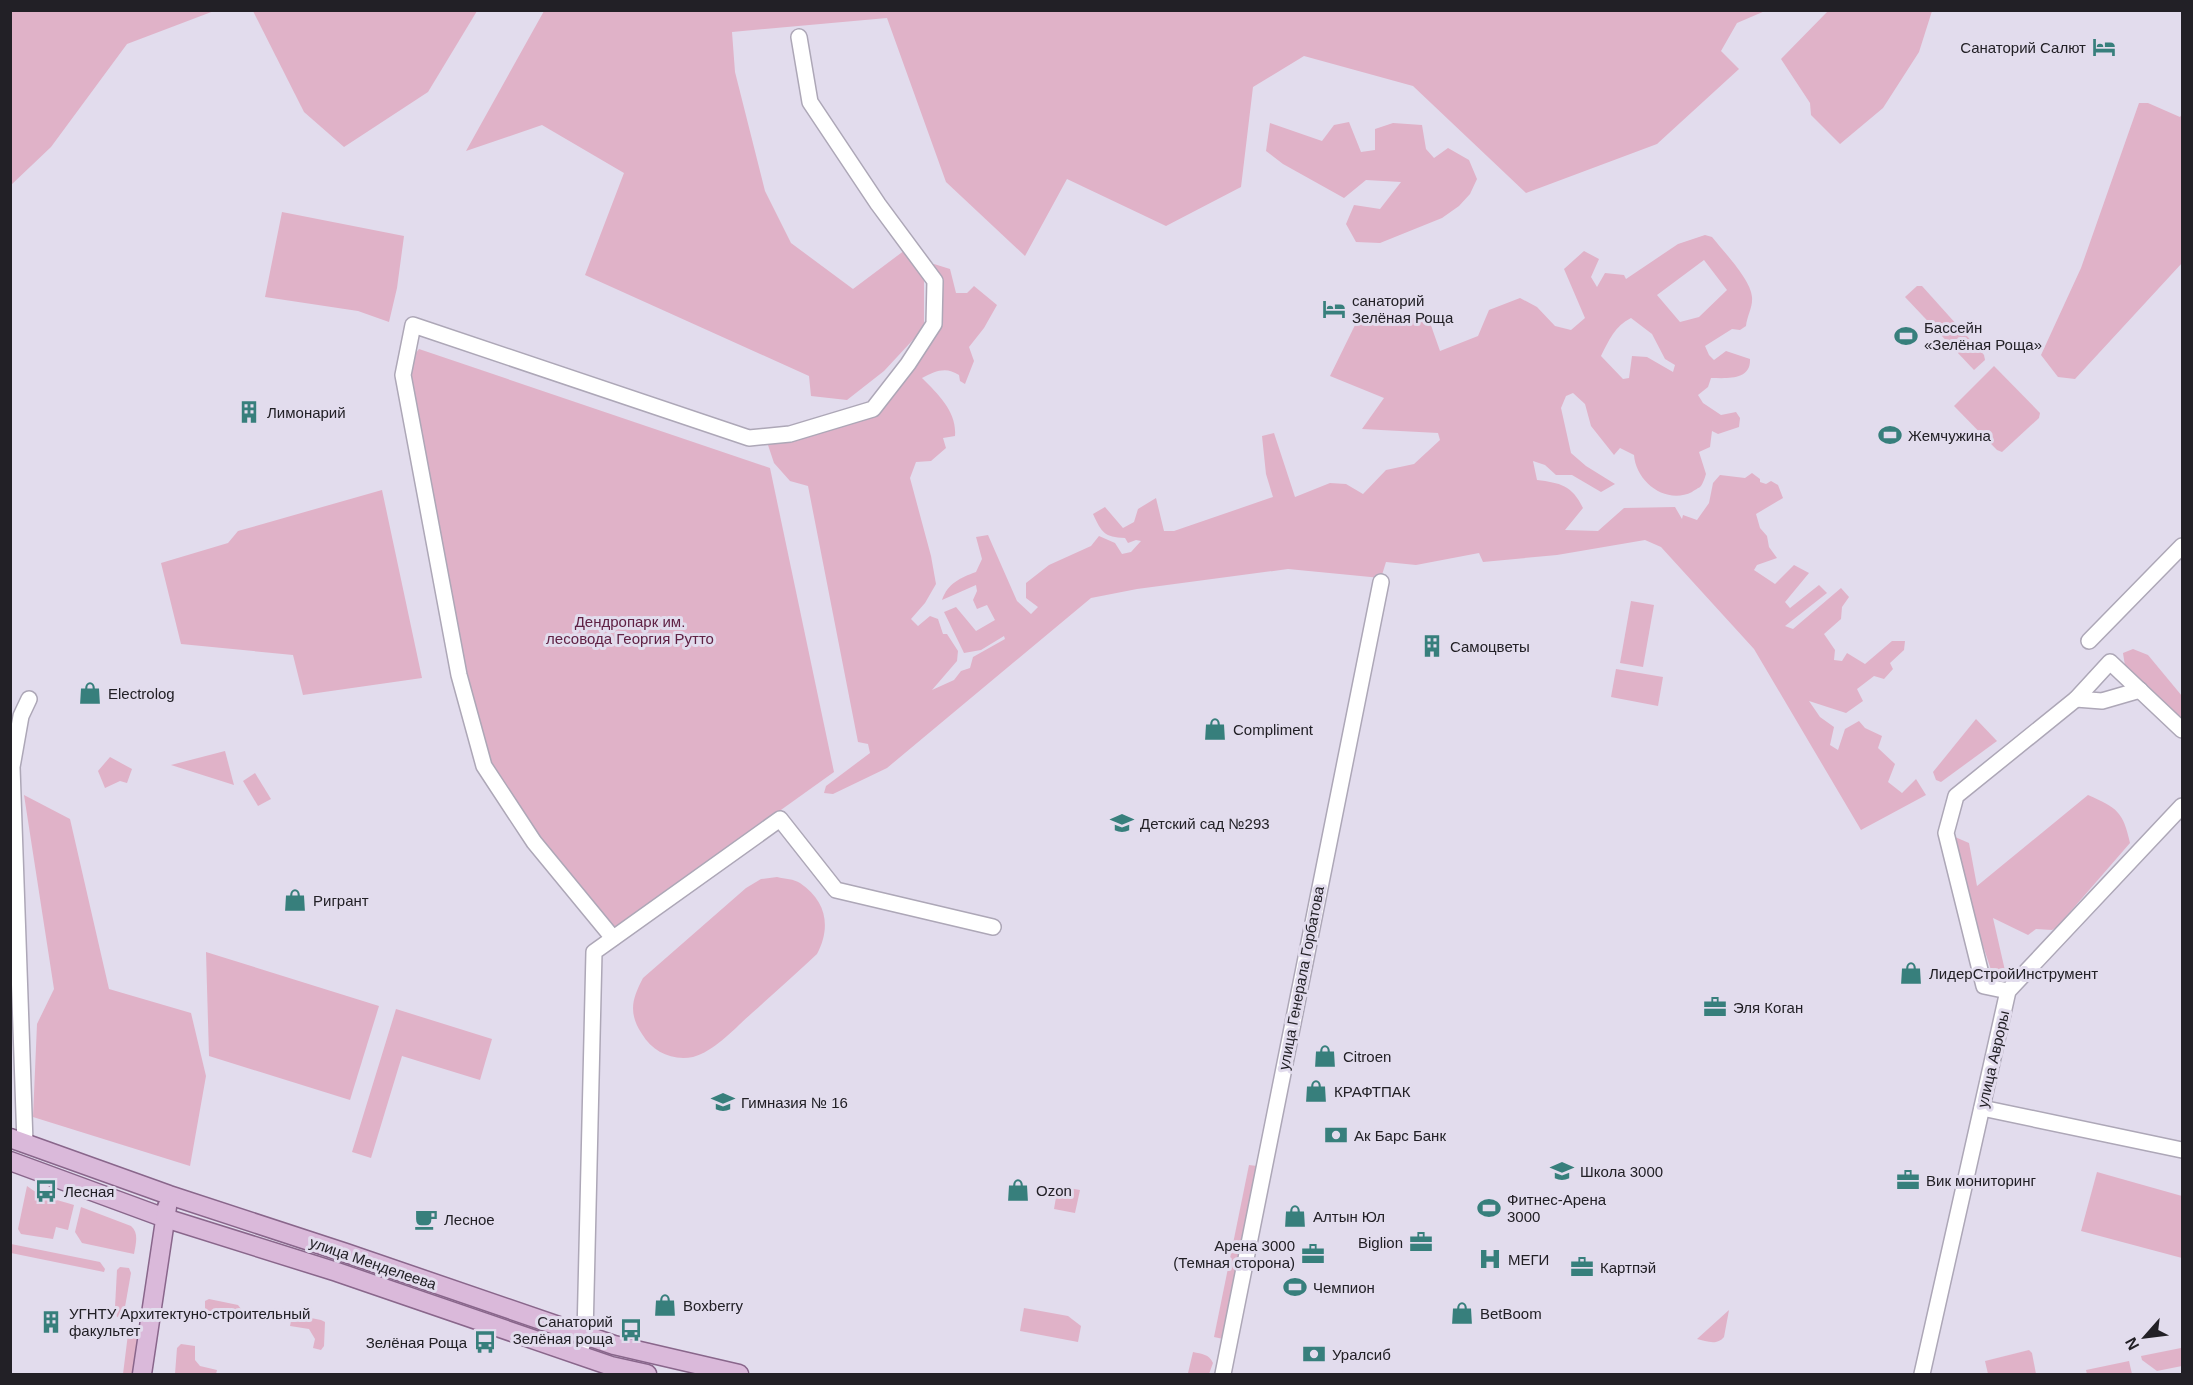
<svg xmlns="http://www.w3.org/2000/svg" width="2193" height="1385" font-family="Arial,sans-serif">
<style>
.green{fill:#e0b2c8;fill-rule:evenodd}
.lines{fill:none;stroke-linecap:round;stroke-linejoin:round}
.minor-casing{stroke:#ada7b7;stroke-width:18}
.major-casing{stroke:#89668b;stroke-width:21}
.minor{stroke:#fff;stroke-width:15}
.major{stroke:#dab9da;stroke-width:18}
.labels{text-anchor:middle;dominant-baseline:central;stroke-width:6;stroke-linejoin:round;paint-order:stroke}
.poi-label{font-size:15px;fill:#222026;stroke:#e2dced;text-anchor:start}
.park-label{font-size:15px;fill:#5f2144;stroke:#e2dced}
.street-label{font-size:15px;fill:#222026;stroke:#e2dced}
</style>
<rect width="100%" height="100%" fill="#e2dced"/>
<!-- green -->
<g class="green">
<path d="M 11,10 L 214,10 L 214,11 L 127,44 L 51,147 L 11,185 Z"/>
<path d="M 1850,10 L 1932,11 L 1919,52 L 1883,108 L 1840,144 L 1811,115 L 1810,103 L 1781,59 L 1828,11 L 1849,12 Z"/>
<path d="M 253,11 L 477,11 L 428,92 L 344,147 L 304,112 Z"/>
<path d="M 544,11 L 1765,11 L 1737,23 L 1721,51 L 1739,69 L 1657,144 L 1526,193 L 1413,86 L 1304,56 L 1253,87 L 1241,187 L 1166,226 L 1067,179 L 1025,256 L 946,182 L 887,18 L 732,32 L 735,72 L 765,191 L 791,243 L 853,289 L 909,247 L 924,280 L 924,328 L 884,371 L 847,400 L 811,396 L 809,376 L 585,275 L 624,173 L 542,125 L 466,151 Z"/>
<path d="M 2139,103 L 2148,103 L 2180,117 L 2182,114 L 2182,263 L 2075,379 L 2058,377 L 2041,355 L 2081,268 Z"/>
<path d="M 1349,122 L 1361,152 L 1375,150 L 1375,129 L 1393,123 L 1422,125 L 1426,149 L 1434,158 L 1448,148 L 1469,160 L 1477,179 L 1470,194 L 1459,206 L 1442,218 L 1380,243 L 1356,242 L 1346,224 L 1354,205 L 1380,209 L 1401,182 L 1366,180 L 1344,198 L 1283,164 L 1266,151 L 1270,123 L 1322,141 L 1334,125 Z"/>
<path d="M 282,212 L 404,236 L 397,288 L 389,322 L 358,311 L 265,297 Z"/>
<path d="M 1705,235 L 1712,237 C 1724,252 1751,280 1752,297 C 1753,307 1747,316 1746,326 L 1740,330 L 1732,329 L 1705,346 L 1709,355 L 1714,360 L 1726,351 L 1750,359 C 1751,381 1726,378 1711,378 L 1708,387 L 1698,395 L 1703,403 L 1721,415 L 1736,412 L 1740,418 L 1739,427 L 1718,434 L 1712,431 L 1710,447 L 1699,452 L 1706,474 C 1705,477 1703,484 1700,487 C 1700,487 1693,491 1692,492 C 1666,505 1636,482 1634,455 L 1620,448 L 1614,455 L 1591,426 L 1585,404 L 1573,393 L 1566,396 L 1561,408 L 1571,453 L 1586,466 L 1615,484 L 1601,492 L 1572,475 L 1556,475 L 1545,465 L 1533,461 L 1537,480 C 1560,483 1572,485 1583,508 L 1565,530 L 1598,531 L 1624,508 L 1675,507 L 1682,519 L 1683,515 L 1697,520 L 1709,503 L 1713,483 L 1720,475 L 1745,478 L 1752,473 L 1760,479 L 1760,482 L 1766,484 L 1771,481 L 1778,485 L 1783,498 L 1756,514 L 1760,528 L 1767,536 L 1769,547 L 1777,558 L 1757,565 L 1754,570 L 1775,584 L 1794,565 L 1809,573 L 1785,602 L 1790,608 L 1819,585 L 1827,593 L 1785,626 L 1793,629 L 1841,588 L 1849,597 L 1842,607 L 1841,619 L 1824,634 L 1835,650 L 1834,660 L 1842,661 L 1847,653 L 1865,664 L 1892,641 L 1905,641 L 1904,650 L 1890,663 L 1893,669 L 1884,679 L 1874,676 L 1857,689 L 1863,701 L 1846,713 L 1809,701 L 1820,717 L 1834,727 L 1830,745 L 1838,750 L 1845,729 L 1859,721 L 1865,728 L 1882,736 L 1878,748 L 1895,764 L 1888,782 L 1902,793 L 1916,779 L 1926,795 L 1861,830 L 1754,649 L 1661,547 L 1645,540 L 1557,555 L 1483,562 L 1479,553 L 1416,565 L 1386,562 L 1381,578 L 1288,569 L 1137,589 L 1091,598 L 887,768 L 833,794 L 824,793 L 826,786 L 870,753 L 868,744 L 858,742 L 808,486 L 790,481 L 774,463 L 766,439 L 877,410 L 913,369 L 934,340 L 938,330 L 934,264 L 950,269 L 956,293 L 967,293 L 974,286 L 997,305 L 984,328 L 969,347 L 974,361 L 965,384 L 960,381 L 959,375 C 946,366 935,371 922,378 C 939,395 957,412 955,436 L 943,438 L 946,448 L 931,461 L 916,462 L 910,478 L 931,556 L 936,584 L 925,603 L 911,619 L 918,626 L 930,616 L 938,619 L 943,634 L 947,634 L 958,651 L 957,661 L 932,690 L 954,680 L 961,671 L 970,668 L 973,657 L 1005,639 L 1004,636 L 981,650 L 964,653 L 944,612 L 956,607 L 976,631 L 995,620 L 987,605 L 977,609 L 973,600 L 977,591 L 976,585 L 942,600 C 948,583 960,578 976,572 L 982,559 L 976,537 L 988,535 L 1017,601 L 1031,614 L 1038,607 L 1026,598 L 1026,583 L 1049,565 L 1091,546 L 1099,536 L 1115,543 L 1122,554 L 1131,552 L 1141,541 L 1136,540 L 1128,543 L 1125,538 C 1104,537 1102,533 1093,514 L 1105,507 L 1123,528 L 1134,522 L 1138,509 L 1156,498 L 1164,531 L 1174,531 L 1273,497 L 1266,474 L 1262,436 L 1274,433 L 1295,497 L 1330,483 L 1346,484 L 1363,494 L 1386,470 L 1414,464 L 1440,440 L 1438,433 L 1362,429 L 1384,398 L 1330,376 L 1357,321 L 1428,317 L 1440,351 L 1478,336 L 1489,310 L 1520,298 L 1537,307 L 1555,326 L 1571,330 L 1585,318 L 1564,269 L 1584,251 L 1599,259 L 1591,277 L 1597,287 L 1605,273 L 1624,275 L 1626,279 L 1678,244 ZM 1704,260 L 1727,290 L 1699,317 L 1680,322 L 1657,295 ZM 1631,318 L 1652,334 L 1665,359 L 1675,365 L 1673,372 L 1647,357 L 1632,356 L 1629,378 L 1623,379 L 1601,356 C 1609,340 1615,326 1631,318 Z"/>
<path d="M 1917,286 L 1922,286 L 1984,355 L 1985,360 L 1974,370 L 1905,297 Z"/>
<path d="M 419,349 L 770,468 L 834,772 L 613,930 L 538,840 L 487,763 L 464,673 L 405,366 Z"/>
<path d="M 1994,366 L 2040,413 L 2039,418 L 2002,452 L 1997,450 L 1954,406 Z"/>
<path d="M 382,490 L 422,678 L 303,695 L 293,655 L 181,644 L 161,563 L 228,543 L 238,531 Z"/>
<path d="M 1631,601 L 1654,605 L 1643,667 L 1620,663 Z"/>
<path d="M 2133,649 L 2148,655 L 2182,696 L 2182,719 L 2125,666 L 2123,653 Z"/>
<path d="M 1616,669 L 1663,677 L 1658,706 L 1611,697 Z"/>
<path d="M 1976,719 L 1997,741 L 1941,782 L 1936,780 L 1933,772 Z"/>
<path d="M 225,751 L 234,785 L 171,765 Z"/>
<path d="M 110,757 L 132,769 L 127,783 L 120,781 L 105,788 L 98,771 Z"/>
<path d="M 255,773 L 271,799 L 258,806 L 243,781 Z"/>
<path d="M 24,795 L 70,819 L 109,989 L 191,1013 L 206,1076 L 190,1166 L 33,1117 L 37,1024 L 54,989 Z"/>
<path d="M 2088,795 C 2117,808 2123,811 2130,843 L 2057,927 L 2052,930 L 2036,929 L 2028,935 L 1993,918 L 2006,975 L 1993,976 L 1970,906 L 1955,837 L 1969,843 L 1977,886 Z"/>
<path d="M 777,877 C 785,879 794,879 800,883 C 827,901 831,928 817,954 C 796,974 774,993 752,1013 C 735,1028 715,1051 693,1057 C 672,1061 653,1052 642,1034 C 628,1013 632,999 643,978 L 746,888 L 761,879 Z"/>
<path d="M 206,952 L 379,1006 L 350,1100 L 209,1056 Z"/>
<path d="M 396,1009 L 492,1039 L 480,1080 L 402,1056 L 371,1158 L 352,1152 Z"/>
<path d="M 1249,1165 L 1257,1166 L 1223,1339 L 1214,1337 Z"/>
<path d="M 2097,1172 L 2182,1196 L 2182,1258 L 2081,1231 Z"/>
<path d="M 27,1186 C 42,1198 56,1199 74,1205 L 68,1230 L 56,1227 L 53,1239 L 21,1234 L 18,1229 Z"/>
<path d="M 1058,1186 L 1080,1190 L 1075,1213 L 1054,1209 Z"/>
<path d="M 81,1207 L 131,1226 C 139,1233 136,1243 134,1254 L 82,1243 L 75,1232 Z"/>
<path d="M 11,1244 L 100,1262 L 105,1269 L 104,1272 L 11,1253 Z"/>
<path d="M 120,1267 L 129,1268 L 131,1273 L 123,1318 L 117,1317 L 115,1307 L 117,1270 Z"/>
<path d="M 209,1299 L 238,1305 L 241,1309 L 240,1317 L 205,1310 L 205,1301 Z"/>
<path d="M 1024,1308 L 1068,1316 L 1081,1326 L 1078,1342 L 1020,1331 Z"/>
<path d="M 1729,1310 L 1724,1337 C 1717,1346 1706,1341 1697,1339 Z"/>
<path d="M 296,1315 L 321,1320 L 325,1322 L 324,1346 L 321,1350 L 313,1348 L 315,1339 L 309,1329 L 290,1326 L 292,1316 Z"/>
<path d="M 131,1331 L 135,1332 L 138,1337 L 133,1374 L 123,1374 L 128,1334 Z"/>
<path d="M 181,1344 L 195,1346 L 195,1360 L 200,1366 L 217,1370 L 216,1374 L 175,1374 L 177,1348 Z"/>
<path d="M 2181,1348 L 2182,1366 L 2157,1371 L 2142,1360 L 2141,1356 Z"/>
<path d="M 2029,1350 L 2032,1353 L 2036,1374 L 1988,1374 L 1985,1361 Z"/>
<path d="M 1193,1352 C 1202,1354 1209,1354 1213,1363 L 1209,1374 L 1188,1373 Z"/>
<path d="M 2129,1361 L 2132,1374 L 2087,1374 L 2086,1370 Z"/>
</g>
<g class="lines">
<!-- minor casing -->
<g class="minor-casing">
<g id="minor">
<path d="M 2089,641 L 2182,546"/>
<path d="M 2076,699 L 2102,701 L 2140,690"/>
<path d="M 613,938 L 534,842 L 484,766 L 459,675 L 403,375 L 413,325 L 749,438 L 790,434 L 873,409 L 908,364 L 934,324 L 935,281 L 878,204 L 810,102 L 799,37"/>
<path d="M 2008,991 L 1984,986 L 1946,833 L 1956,796 L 2076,699 L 2110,662 L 2182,730"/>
<path d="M 1982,1108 L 2182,1150"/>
<path d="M 25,1143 L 12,767 L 21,716 L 29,699"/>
<path d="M 579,1355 L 585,1335 L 594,952 L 780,819 L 836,890 L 993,927"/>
<path d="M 1223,1374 L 1381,582"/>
<path d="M 1922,1374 L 2008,991 L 2182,806"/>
</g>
</g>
<!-- major casing -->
<g class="major-casing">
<g id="major">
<path d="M 10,1138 L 169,1195 L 346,1253 L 614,1345 L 739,1374"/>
<path d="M 10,1161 L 165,1218 L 337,1272 L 611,1366 L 647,1374"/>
<path d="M 142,1374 L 167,1207"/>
</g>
</g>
<!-- minor -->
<use href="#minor" class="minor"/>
<!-- major -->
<use href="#major" class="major"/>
</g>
<!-- icons -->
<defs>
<g id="hotel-bare" transform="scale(1.8)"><path d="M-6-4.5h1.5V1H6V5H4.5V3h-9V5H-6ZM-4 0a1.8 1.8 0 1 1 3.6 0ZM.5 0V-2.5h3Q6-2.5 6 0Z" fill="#377f7c" stroke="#e2dced" stroke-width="2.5" paint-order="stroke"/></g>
<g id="stadium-bare" transform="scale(1.8)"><path d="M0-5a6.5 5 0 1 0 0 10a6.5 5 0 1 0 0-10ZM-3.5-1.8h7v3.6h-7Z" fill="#377f7c" stroke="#e2dced" stroke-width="2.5" paint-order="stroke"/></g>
<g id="building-bare" transform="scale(1.8)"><path d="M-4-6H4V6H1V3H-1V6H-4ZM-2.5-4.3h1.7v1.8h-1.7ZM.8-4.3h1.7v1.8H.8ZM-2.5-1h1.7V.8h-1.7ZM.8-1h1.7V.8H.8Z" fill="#377f7c" stroke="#e2dced" stroke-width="2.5" paint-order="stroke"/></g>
<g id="shop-bare" transform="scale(1.8)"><path d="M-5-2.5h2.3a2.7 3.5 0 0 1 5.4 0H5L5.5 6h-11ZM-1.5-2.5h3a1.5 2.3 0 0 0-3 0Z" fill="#377f7c" stroke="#e2dced" stroke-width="2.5" paint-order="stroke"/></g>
<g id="school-bare" transform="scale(1.8)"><path d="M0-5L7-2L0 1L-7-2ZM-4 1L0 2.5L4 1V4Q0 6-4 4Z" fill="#377f7c" stroke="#e2dced" stroke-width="2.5" paint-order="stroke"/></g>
<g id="office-bare" transform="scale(1.8)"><path d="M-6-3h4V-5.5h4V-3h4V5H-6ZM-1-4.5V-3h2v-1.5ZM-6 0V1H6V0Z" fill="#377f7c" stroke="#e2dced" stroke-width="2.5" paint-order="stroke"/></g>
<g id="bank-bare" transform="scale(1.8)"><path d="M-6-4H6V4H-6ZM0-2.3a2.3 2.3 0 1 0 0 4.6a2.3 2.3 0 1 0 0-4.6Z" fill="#377f7c" stroke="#e2dced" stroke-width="2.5" paint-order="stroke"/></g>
<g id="bus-bare" transform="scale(1.8)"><path d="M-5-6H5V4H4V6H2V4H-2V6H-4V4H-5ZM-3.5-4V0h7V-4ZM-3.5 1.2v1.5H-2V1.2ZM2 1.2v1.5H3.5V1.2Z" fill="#377f7c" stroke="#e2dced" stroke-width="2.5" paint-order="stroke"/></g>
<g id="cafe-bare" transform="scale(1.8)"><path d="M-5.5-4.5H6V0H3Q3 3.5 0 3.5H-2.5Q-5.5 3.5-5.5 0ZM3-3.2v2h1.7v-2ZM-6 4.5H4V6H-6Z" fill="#377f7c" stroke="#e2dced" stroke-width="2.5" paint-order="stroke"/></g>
<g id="hospital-bare" transform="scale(1.8)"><path d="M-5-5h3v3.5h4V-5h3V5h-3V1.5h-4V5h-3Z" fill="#377f7c" stroke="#e2dced" stroke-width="2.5" paint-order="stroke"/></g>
</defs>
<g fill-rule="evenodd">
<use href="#hotel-bare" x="2104" y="47"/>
<use href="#hotel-bare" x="1334" y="309"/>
<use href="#stadium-bare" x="1906" y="336"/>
<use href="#building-bare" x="249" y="412"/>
<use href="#stadium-bare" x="1890" y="435"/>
<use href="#building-bare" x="1432" y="646"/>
<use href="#shop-bare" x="90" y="693"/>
<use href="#shop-bare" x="1215" y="729"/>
<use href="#school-bare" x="1122" y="823"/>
<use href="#shop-bare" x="295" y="900"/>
<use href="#shop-bare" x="1911" y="973"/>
<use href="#office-bare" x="1715" y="1007"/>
<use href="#shop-bare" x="1325" y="1056"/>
<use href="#shop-bare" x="1316" y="1091"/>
<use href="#school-bare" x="723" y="1102"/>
<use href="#bank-bare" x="1336" y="1135"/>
<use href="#school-bare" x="1562" y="1171"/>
<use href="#office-bare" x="1908" y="1180"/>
<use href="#shop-bare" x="1018" y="1190"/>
<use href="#bus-bare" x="46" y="1191"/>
<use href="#stadium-bare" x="1489" y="1208"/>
<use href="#shop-bare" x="1295" y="1216"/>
<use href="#cafe-bare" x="426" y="1219"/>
<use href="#office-bare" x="1421" y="1242"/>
<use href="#office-bare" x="1313" y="1254"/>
<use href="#hospital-bare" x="1490" y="1259"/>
<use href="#office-bare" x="1582" y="1267"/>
<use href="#stadium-bare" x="1295" y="1287"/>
<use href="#shop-bare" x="665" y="1305"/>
<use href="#shop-bare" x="1462" y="1313"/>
<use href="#building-bare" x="51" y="1322"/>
<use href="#bus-bare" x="631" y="1330"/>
<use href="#bus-bare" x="485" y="1342"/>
<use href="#bank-bare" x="1314" y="1354"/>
</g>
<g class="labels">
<!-- poi labels -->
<g class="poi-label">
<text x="2086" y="47" text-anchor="end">Санаторий Салют</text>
<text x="1352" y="300">санаторий<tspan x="1352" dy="17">Зелёная Роща</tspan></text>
<text x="1924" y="327">Бассейн<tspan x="1924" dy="17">«Зелёная Роща»</tspan></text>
<text x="267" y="412">Лимонарий</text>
<text x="1908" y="435">Жемчужина</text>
<text x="1450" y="646">Самоцветы</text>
<text x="108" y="693">Electrolog</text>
<text x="1233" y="729">Compliment</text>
<text x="1140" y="823">Детский сад №293</text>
<text x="313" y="900">Ригрант</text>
<text x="1929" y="973">ЛидерСтройИнструмент</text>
<text x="1733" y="1007">Эля Коган</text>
<text x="1343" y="1056">Citroen</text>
<text x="1334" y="1091">КРАФТПАК</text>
<text x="741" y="1102">Гимназия № 16</text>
<text x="1354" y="1135">Ак Барс Банк</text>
<text x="1580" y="1171">Школа 3000</text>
<text x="1926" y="1180">Вик мониторинг</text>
<text x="1036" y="1190">Ozon</text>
<text x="64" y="1191">Лесная</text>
<text x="1507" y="1199">Фитнес-Арена<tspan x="1507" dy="17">3000</tspan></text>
<text x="1313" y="1216">Алтын Юл</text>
<text x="444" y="1219">Лесное</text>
<text x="1403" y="1242" text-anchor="end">Biglion</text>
<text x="1295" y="1245" text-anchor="end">Арена 3000<tspan x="1295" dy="17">(Темная сторона)</tspan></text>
<text x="1508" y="1259">МЕГИ</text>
<text x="1600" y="1267">Картпэй</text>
<text x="1313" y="1287">Чемпион</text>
<text x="683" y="1305">Boxberry</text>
<text x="69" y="1313">УГНТУ Архитектуно-строительный<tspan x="69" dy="17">факультет</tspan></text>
<text x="1480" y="1313">BetBoom</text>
<text x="613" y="1321" text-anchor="end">Санаторий<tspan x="613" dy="17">Зелёная роща</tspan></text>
<text x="467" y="1342" text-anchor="end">Зелёная Роща</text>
<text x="1332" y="1354">Уралсиб</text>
</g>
<!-- park labels -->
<g class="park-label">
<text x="630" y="621">Дендропарк им.<tspan x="630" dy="17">лесовода Георгия Рутто</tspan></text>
</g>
<!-- street labels -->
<g class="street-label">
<text transform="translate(1301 978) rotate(-79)">улица Генерала Горбатова</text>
<text transform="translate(1993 1059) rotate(-77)">улица Авроры</text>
<text transform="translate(373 1263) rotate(19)">улица Менделеева</text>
</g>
</g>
<!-- border -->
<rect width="2193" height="1385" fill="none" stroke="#222026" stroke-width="24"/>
<!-- north arrow -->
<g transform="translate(2145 1337) rotate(242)" stroke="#e2dced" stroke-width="4.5" paint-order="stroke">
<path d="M0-4.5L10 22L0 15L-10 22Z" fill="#222026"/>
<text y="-9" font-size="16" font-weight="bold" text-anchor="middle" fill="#222026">N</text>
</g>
</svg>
